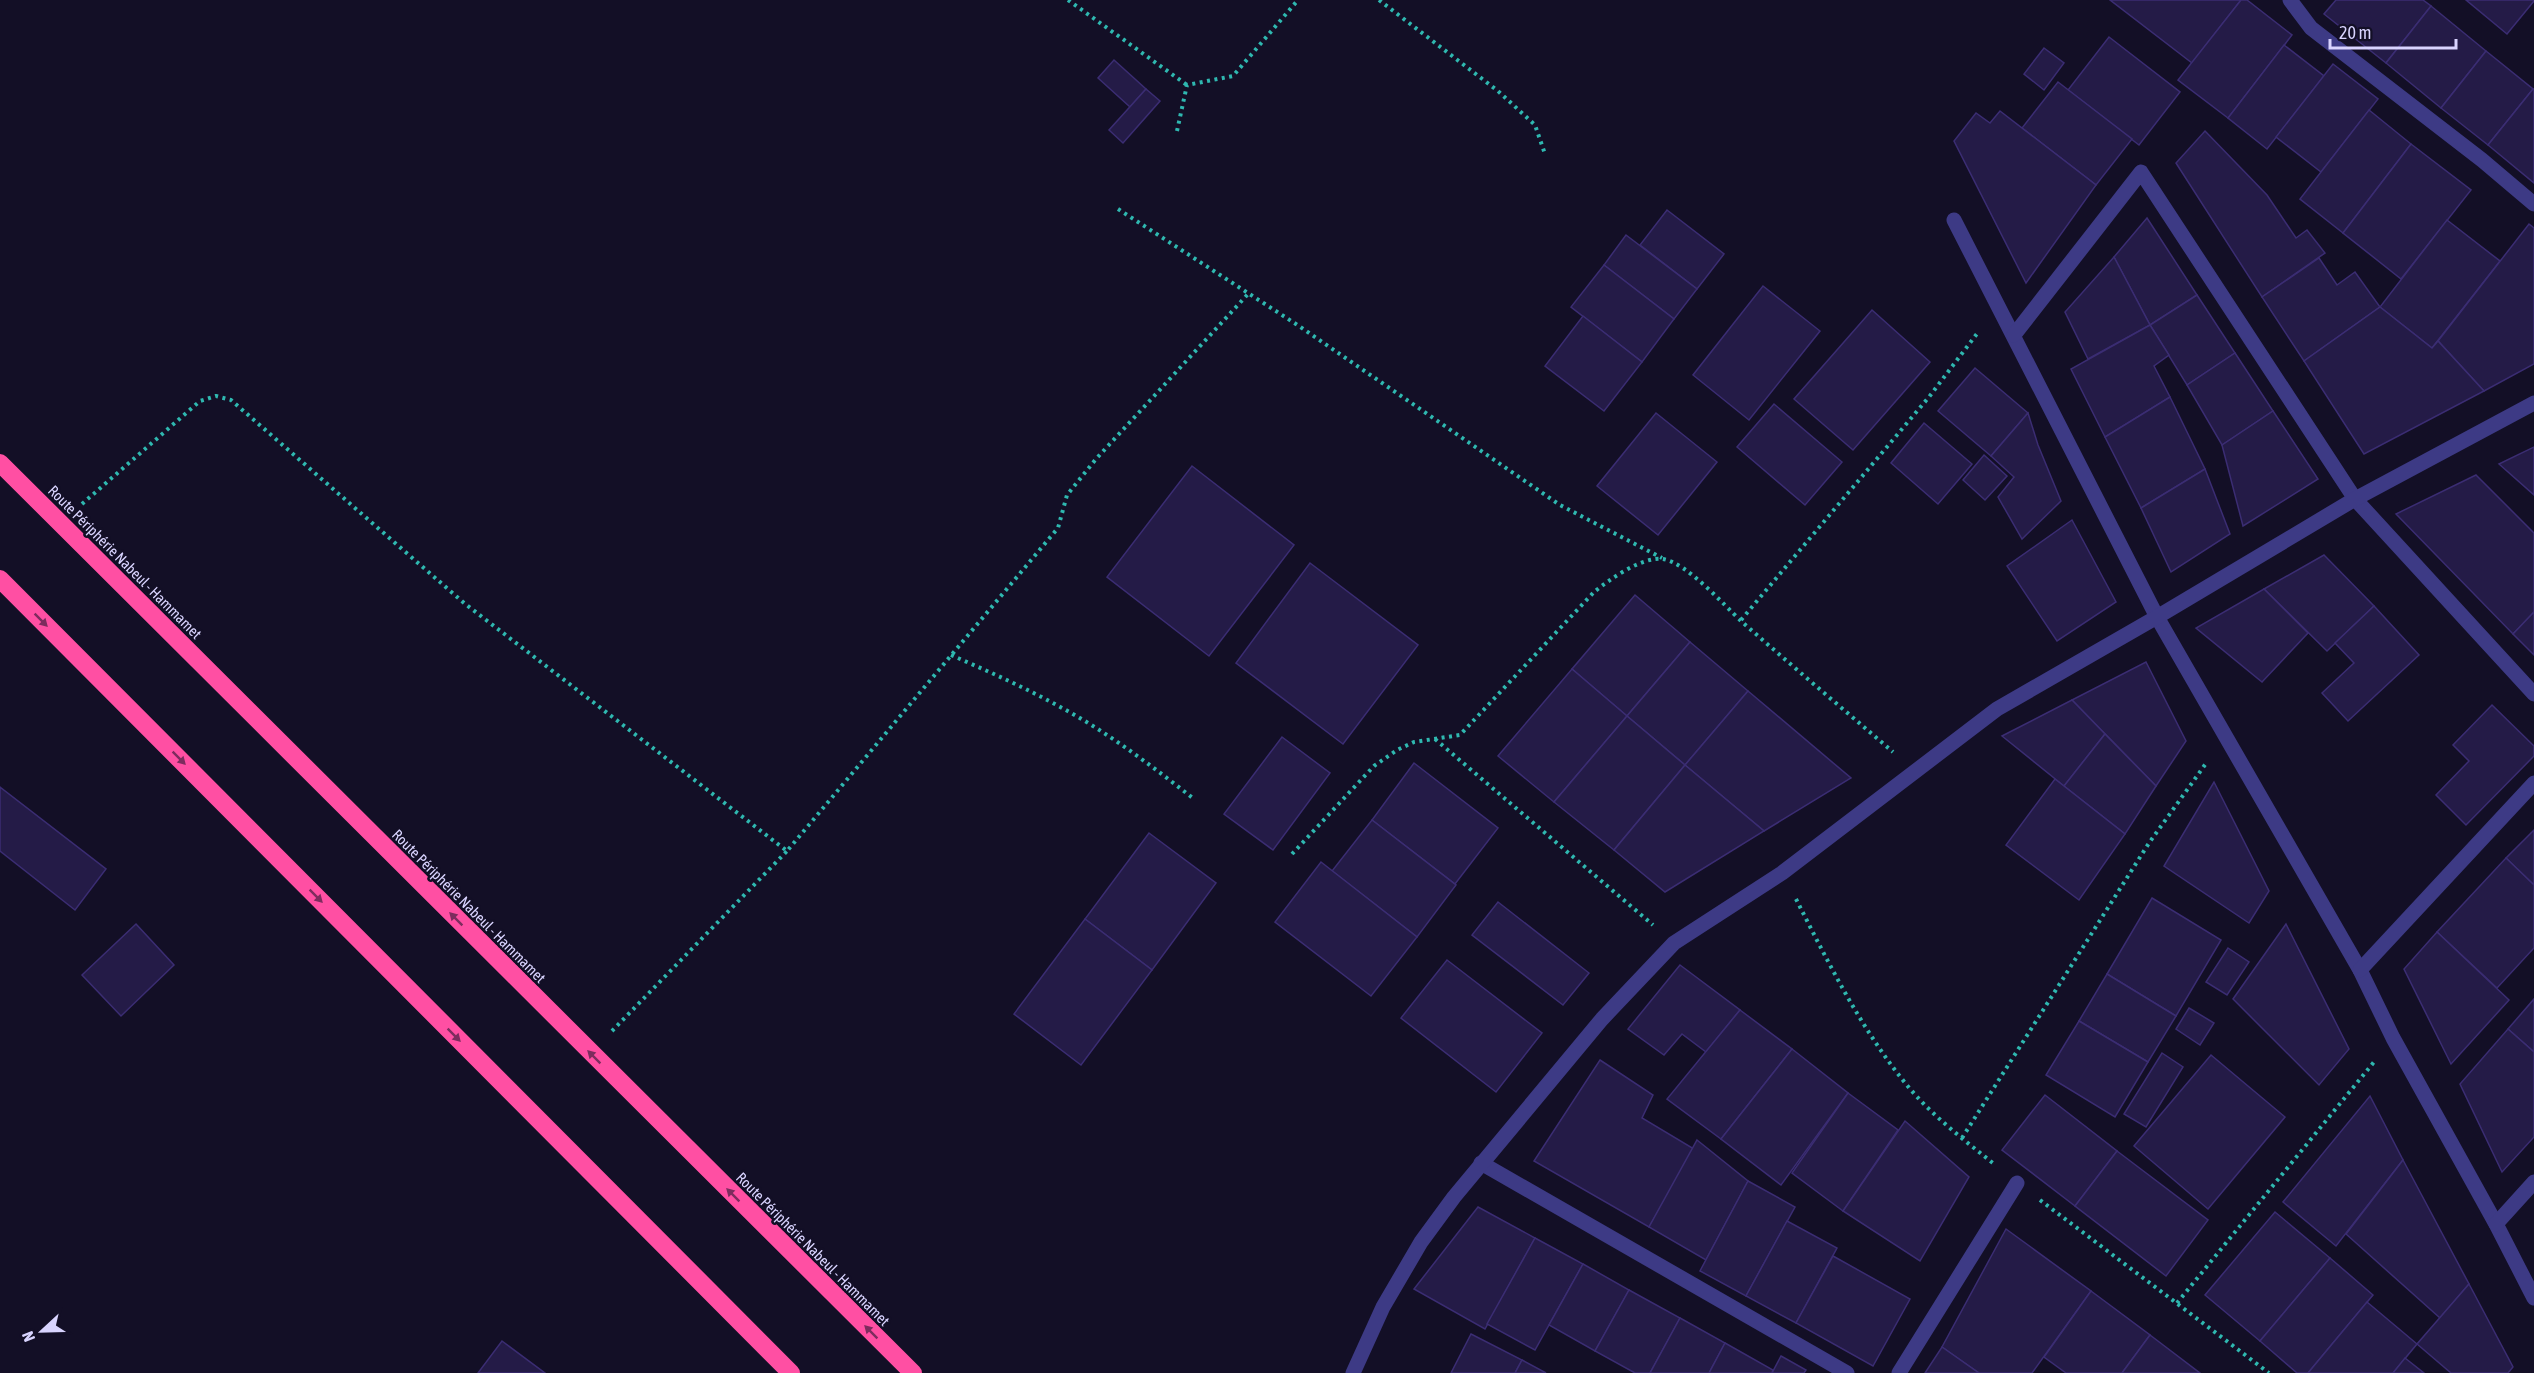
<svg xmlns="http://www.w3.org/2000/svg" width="2534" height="1373" font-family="'Asap Condensed',sans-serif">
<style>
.building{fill:#241b47;stroke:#3b2d73;stroke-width:1.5}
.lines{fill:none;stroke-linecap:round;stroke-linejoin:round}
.path{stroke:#2fb8b0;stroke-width:4;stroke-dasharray:3 4.5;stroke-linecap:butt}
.minor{stroke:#3d3a85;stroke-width:15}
.highway{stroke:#ff4fa3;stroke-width:18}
.oneway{fill:#7d2c5e}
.labels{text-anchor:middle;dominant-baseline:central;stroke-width:5;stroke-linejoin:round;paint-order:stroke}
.street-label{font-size:15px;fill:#d9d4ff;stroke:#130f26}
</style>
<rect width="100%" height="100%" fill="#130f26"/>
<!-- building -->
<g class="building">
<path d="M 2110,0 L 2241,0 L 2192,63 Z"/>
<path d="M 2241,0 L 2247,0 L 2292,35 L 2228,118 L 2178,80 Z"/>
<path d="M 2336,0 L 2423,0 L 2431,6 L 2386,63 L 2324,14 Z"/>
<path d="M 2466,0 L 2534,0 L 2534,1 L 2507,34 Z"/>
<path d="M 2431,6 L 2486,51 L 2441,108 L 2386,63 Z"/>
<path d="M 2109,37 L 2180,92 L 2139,145 L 2068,90 Z"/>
<path d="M 2284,45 L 2324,76 L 2267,149 L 2228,118 Z"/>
<path d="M 2044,48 L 2064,63 L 2044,90 L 2024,74 Z"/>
<path d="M 2486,51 L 2533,89 L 2488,145 L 2441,108 Z"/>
<path d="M 1114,60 L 1146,89 L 1130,107 L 1098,78 Z"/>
<path d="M 2333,64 L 2378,99 L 2321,172 L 2276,137 Z"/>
<path d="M 2058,82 L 2132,139 L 2096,185 L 2022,128 Z"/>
<path d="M 1146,89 L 1160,101 L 1123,143 L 1109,130 Z"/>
<path d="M 2533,89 L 2534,89 L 2534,183 L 2488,145 Z"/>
<path d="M 2369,110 L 2411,144 L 2343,233 L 2300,199 Z"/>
<path d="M 2000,111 L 2096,185 L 2026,283 L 1954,141 L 1976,113 L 1990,123 Z"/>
<path d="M 2205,131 L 2267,195 L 2296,238 L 2307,230 L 2325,253 L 2262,297 L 2176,163 Z"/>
<path d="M 2411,144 L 2471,190 L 2401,279 L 2343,233 Z"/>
<path d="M 1667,210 L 1724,254 L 1697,289 L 1640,245 Z"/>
<path d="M 2147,218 L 2197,295 L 2150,325 L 2114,257 Z"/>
<path d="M 2447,220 L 2500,261 L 2432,348 L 2380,307 Z"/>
<path d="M 2529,224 L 2534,228 L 2534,364 L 2484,391 L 2438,341 Z"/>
<path d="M 1626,235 L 1697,289 L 1674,319 L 1604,265 Z"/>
<path d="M 2114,257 L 2150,325 L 2088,359 L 2065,312 Z"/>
<path d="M 2319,258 L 2337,285 L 2355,272 L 2380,307 L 2304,361 L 2262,297 Z"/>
<path d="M 1604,265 L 1674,319 L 1642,362 L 1571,307 Z"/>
<path d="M 1763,286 L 1820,331 L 1749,420 L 1693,375 Z"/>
<path d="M 2197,295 L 2235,353 L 2187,385 L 2150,325 Z"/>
<path d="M 2380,307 L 2432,348 L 2438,341 L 2484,391 L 2364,454 L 2304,361 Z"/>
<path d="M 1872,310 L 1930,362 L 1853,450 L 1794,399 Z"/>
<path d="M 1583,316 L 1642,362 L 1604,411 L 1545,366 Z"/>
<path d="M 2150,325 L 2169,355 L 2154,366 L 2170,397 L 2105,437 L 2071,369 Z"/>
<path d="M 2235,353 L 2273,411 L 2222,445 L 2187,385 Z"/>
<path d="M 1975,368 L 2028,413 L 1991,456 L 1938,411 Z"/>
<path d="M 2170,397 L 2205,469 L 2141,508 L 2105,437 Z"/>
<path d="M 1774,404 L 1842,462 L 1805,505 L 1737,447 Z"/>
<path d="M 2273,411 L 2318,479 L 2243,526 L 2222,445 Z"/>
<path d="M 1656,413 L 1717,462 L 1658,535 L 1597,486 Z"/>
<path d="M 2028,413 L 2038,445 L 2061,501 L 2022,539 L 1998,497 L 2014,477 L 1991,456 Z"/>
<path d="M 1924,423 L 1972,464 L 1938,504 L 1891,463 Z"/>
<path d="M 2534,447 L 2534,495 L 2499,464 Z"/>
<path d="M 1984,455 L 2007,476 L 1985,500 L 1963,480 Z"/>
<path d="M 1192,466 L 1294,545 L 1209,656 L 1107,577 Z"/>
<path d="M 2205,469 L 2230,534 L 2171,572 L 2141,508 Z"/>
<path d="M 2476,475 L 2534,533 L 2534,612 L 2513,634 L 2396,514 Z"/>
<path d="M 2072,520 L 2116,602 L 2057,641 L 2007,566 Z"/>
<path d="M 2324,555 L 2374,606 L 2327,651 L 2264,589 Z"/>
<path d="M 1310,563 L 1418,645 L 1343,744 L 1236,663 Z"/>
<path d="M 2264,589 L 2308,633 L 2262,682 L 2196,628 Z"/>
<path d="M 1635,595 L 1690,642 L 1627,716 L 1572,669 Z"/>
<path d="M 2374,606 L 2419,655 L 2348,721 L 2322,693 L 2354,663 L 2335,643 Z"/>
<path d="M 2534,612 L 2534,655 L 2513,634 Z"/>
<path d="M 1690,642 L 1748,691 L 1685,765 L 1627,716 Z"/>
<path d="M 2146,662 L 2186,741 L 2156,786 L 2072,700 Z"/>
<path d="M 1572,669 L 1627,716 L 1554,802 L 1498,756 Z"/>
<path d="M 1748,691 L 1851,778 L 1764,831 L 1685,765 Z"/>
<path d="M 2072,700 L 2105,734 L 2064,786 L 2002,736 Z"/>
<path d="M 2492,705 L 2534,746 L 2534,756 L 2466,825 L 2436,795 L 2469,761 L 2453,745 Z"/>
<path d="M 1627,716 L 1685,765 L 1614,850 L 1554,802 Z"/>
<path d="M 2105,734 L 2156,786 L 2125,834 L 2064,786 Z"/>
<path d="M 1282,737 L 1330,773 L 1273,850 L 1224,814 Z"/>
<path d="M 1414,763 L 1498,828 L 1455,884 L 1372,820 Z"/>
<path d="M 1685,765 L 1764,831 L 1665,892 L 1614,850 Z"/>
<path d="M 2055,779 L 2125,834 L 2079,900 L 2006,845 Z"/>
<path d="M 2214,782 L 2269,891 L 2249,923 L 2164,866 Z"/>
<path d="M 0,787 L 106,869 L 75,910 L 0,851 Z"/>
<path d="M 1372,820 L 1456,885 L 1417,937 L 1332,871 Z"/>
<path d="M 2534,830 L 2534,885 L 2506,858 Z"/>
<path d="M 1149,833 L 1216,883 L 1152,970 L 1085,919 Z"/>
<path d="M 2506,858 L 2534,885 L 2534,948 L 2497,988 L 2437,932 Z"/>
<path d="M 1321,862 L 1417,937 L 1371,996 L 1275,922 Z"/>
<path d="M 2152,898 L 2221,940 L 2176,1016 L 2107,974 Z"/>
<path d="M 1498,902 L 1589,973 L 1563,1005 L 1472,935 Z"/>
<path d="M 1085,919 L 1152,970 L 1081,1065 L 1014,1014 Z"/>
<path d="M 136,924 L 174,965 L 121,1016 L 82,975 Z"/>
<path d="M 2286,924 L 2349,1049 L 2319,1085 L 2233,999 Z"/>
<path d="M 2437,932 L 2509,1000 L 2451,1064 L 2404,969 Z"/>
<path d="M 2228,948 L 2249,962 L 2227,995 L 2206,982 Z"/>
<path d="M 1447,960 L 1542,1033 L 1496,1092 L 1401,1018 Z"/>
<path d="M 1680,965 L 1740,1010 L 1706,1052 L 1682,1034 L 1664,1055 L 1628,1029 Z"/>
<path d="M 2107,974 L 2176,1016 L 2148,1062 L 2079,1021 Z"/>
<path d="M 2534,999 L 2534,1052 L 2508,1029 Z"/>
<path d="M 2189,1008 L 2214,1023 L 2200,1045 L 2176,1029 Z"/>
<path d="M 1740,1010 L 1792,1049 L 1721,1139 L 1667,1099 Z"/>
<path d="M 2079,1021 L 2148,1062 L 2115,1117 L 2046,1075 Z"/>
<path d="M 2508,1029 L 2534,1052 L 2534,1137 L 2502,1172 L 2460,1084 Z"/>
<path d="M 1792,1049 L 1848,1093 L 1781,1185 L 1721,1139 Z"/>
<path d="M 2162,1053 L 2183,1067 L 2146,1127 L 2124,1114 Z"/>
<path d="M 2211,1055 L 2285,1117 L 2208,1209 L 2134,1146 Z"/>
<path d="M 1600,1060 L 1653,1095 L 1642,1118 L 1694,1149 L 1649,1227 L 1534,1161 Z"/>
<path d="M 1848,1093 L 1898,1130 L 1843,1211 L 1792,1173 Z"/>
<path d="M 2045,1095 L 2117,1151 L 2075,1206 L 2002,1150 Z"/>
<path d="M 2370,1096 L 2403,1160 L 2336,1246 L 2283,1202 Z"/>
<path d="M 1905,1121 L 1969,1177 L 1920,1261 L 1843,1211 Z"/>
<path d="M 1697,1140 L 1748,1181 L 1706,1260 L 1649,1227 Z"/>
<path d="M 2117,1151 L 2208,1220 L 2166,1276 L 2075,1206 Z"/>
<path d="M 2403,1160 L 2469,1284 L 2440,1318 L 2346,1234 Z"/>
<path d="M 1748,1181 L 1795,1207 L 1746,1296 L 1700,1271 Z"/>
<path d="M 1478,1207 L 1535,1238 L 1485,1329 L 1414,1289 Z"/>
<path d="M 2275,1212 L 2330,1258 L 2260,1341 L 2205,1295 Z"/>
<path d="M 1787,1221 L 1837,1248 L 1796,1323 L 1746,1296 Z"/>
<path d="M 2006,1229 L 2091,1291 L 2032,1373 L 1979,1373 L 1942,1347 Z"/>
<path d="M 1535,1238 L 1583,1264 L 1535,1350 L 1487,1324 Z"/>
<path d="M 1833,1256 L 1910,1299 L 1873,1366 L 1796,1323 Z"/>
<path d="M 2330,1258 L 2373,1295 L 2308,1373 L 2297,1373 L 2260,1341 Z"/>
<path d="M 1583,1264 L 1629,1290 L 1595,1351 L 1549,1325 Z"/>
<path d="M 2469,1284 L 2513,1367 L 2508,1373 L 2451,1373 L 2417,1344 Z"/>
<path d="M 1629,1290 L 1680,1318 L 1650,1373 L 1635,1373 L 1595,1351 Z"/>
<path d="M 2091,1291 L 2150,1335 L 2122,1373 L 2066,1373 L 2044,1357 Z"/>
<path d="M 2367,1302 L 2417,1344 L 2393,1373 L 2308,1373 Z"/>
<path d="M 1680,1318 L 1725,1343 L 1709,1373 L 1650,1373 Z"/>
<path d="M 1471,1334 L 1522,1360 L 1515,1373 L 1451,1373 Z"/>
<path d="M 2150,1335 L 2200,1373 L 2122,1373 Z"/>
<path d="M 502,1341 L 545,1373 L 478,1373 Z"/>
<path d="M 1725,1343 L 1773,1370 L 1772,1373 L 1709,1373 Z"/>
<path d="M 1942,1347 L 1979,1373 L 1925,1373 Z"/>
<path d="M 1781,1356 L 1806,1370 L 1804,1373 L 1772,1373 Z"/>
<path d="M 2405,1358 L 2424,1373 L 2393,1373 Z"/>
<path d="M 1522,1360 L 1546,1373 L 1515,1373 Z"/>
</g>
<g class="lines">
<!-- path -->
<g class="path">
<path d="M 1068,0 L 1187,85"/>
<path d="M 1379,0 L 1498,91 L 1535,125 L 1545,154"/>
<path d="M 1177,131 L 1187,85 L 1233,76 L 1298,0"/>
<path d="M 1118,209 L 1299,326 L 1560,505 L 1662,558"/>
<path d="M 82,504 L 200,401 L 216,396 L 231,400 L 464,603 L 787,851 L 1058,528 L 1067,495 L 1096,459 L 1248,294"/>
<path d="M 1741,620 L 1929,397 L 1979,331"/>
<path d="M 951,655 C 990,672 1028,689 1064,709 C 1110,734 1153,767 1194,799"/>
<path d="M 1435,739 L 1653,925"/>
<path d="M 1292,854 L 1374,766 L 1397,750 L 1414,742 L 1460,735 L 1594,592 C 1609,580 1642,556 1663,559 C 1687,563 1723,604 1741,621 C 1791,665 1843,709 1893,752"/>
<path d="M 1796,899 C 1828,962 1861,1029 1906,1084 C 1931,1115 1963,1139 1994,1164"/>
<path d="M 612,1031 L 787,851"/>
<path d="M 1962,1138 L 2149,843 L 2207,762"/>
<path d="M 2040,1200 L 2269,1373"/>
<path d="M 2177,1303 L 2374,1062"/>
</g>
<!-- minor -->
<g class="minor">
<path d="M 2290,0 L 2311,28 L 2482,160 L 2534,204"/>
<path d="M 1954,220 L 2157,617 L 2360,970 L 2393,1038 L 2496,1224 L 2534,1298"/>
<path d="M 2014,335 L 2141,172 L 2355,499 L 2534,694"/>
<path d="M 2360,970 L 2534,783"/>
<path d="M 1481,1163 L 1847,1373"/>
<path d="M 2496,1224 L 2534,1182"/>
<path d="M 1353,1373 L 1383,1307 L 1421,1242 L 1454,1197 L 1602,1019 L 1674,943 L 1782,873 L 1997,709 L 2157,617 L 2355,499 L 2534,403"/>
<path d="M 1899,1373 L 2017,1183"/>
</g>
<!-- highway -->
<g class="highway">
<path d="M 0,463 L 913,1373"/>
<path d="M 0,579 L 791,1373"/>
</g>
</g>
<!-- one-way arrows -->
<defs><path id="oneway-solid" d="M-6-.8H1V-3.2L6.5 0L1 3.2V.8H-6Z" transform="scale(1.5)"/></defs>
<g class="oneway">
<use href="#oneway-solid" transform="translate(41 620) rotate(45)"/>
<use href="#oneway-solid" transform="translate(179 758) rotate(45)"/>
<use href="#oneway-solid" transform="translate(316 896) rotate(45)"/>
<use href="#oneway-solid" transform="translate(456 919) rotate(-135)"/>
<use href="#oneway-solid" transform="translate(454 1035) rotate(45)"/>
<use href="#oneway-solid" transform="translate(594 1057) rotate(-135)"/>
<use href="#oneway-solid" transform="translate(733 1195) rotate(-135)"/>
<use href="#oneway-solid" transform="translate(871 1332) rotate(-135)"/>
</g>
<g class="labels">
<!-- street labels -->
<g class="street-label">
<text transform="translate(125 562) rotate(45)">Route Périphérie Nabeul - Hammamet</text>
<text transform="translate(469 906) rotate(45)">Route Périphérie Nabeul - Hammamet</text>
<text transform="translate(813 1249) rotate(45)">Route Périphérie Nabeul - Hammamet</text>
</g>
</g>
<!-- north arrow -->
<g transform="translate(42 1331) rotate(248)" stroke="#130f26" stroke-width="4.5" paint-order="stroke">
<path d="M0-4.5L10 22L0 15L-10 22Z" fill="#d9d4ff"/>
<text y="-9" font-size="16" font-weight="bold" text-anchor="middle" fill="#d9d4ff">N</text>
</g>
<!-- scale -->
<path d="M2330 39v9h126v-9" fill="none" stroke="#d9d4ff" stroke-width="3"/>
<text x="2339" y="39" font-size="18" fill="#d9d4ff" stroke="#130f26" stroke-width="4.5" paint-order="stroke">20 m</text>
</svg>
